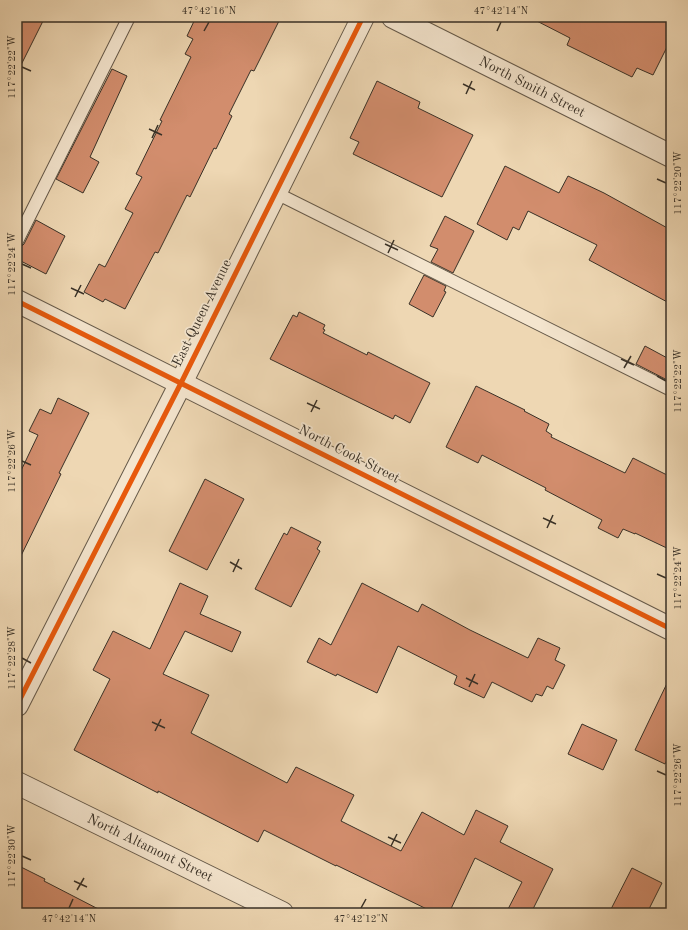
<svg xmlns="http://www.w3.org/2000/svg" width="688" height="930" font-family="'Old Standard TT',serif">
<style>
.building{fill:#d28d6d;stroke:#393127}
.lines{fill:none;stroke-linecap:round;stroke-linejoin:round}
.service-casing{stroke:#665a4a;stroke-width:14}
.minor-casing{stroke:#665a4a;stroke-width:24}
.service{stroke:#f4e5ce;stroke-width:12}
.minor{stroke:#f4e5ce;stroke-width:22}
.cycleway-casing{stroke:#f4e5ce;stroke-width:8}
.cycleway{stroke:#e8590c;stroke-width:5}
.ticks{fill:none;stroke:#393127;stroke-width:1.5}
.labels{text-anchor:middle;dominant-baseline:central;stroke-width:3.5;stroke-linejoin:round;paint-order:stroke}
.street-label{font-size:14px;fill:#393127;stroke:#f4e5ce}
.neatline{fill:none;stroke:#393127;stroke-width:1.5}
.ticks-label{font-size:10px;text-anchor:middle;fill:#393127}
</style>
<rect width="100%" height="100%" fill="#eed7b3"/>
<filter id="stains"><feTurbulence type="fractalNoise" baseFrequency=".005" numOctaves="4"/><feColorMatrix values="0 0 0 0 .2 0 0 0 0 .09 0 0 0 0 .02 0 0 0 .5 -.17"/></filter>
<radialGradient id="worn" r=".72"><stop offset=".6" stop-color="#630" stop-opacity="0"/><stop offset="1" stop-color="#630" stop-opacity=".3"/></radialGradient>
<!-- building -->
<g class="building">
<path d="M 17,17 L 45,17 L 17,73 Z"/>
<path d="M 196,17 L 281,17 L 254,71 L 251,70 L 229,114 L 232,116 L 216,149 L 214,148 L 190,197 L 187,195 L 158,253 L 155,252 L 125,309 L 105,299 L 103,302 L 84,292 L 99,264 L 105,267 L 133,213 L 125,209 L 142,177 L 136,174 L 162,121 L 160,120 L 191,57 L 185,54 L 193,39 L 187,36 Z"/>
<path d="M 529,17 L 671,17 L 671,39 L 653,75 L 637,68 L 632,77 L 567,45 L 570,38 Z"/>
<path d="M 112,69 L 127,76 L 90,157 L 99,162 L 83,193 L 56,179 Z"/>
<path d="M 377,81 L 420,102 L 418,108 L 473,135 L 442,197 L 353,154 L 359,142 L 350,138 Z"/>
<path d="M 505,166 L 559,193 L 568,176 L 604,193 L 671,230 L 671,304 L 589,260 L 597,245 L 528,211 L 519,230 L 513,227 L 507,240 L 477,224 Z"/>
<path d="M 17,211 L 22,214 L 17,224 Z"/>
<path d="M 445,216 L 474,231 L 453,273 L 431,262 L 438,249 L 430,246 Z"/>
<path d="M 36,220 L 65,236 L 46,274 L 17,259 L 17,248 L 21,247 L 24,244 Z"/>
<path d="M 424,275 L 446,286 L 444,291 L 446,292 L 433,317 L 409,304 Z"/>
<path d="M 299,312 L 325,325 L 323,329 L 325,330 L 323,333 L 367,355 L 368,352 L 430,383 L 410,423 L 395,415 L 393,419 L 270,359 L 293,315 L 297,317 Z"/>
<path d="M 645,346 L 671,360 L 671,382 L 636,364 Z"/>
<path d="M 476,386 L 525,410 L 524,411 L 549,424 L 546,431 L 552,435 L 551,437 L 625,473 L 633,458 L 671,477 L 671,550 L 635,533 L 635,534 L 623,529 L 618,538 L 598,528 L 602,520 L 545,490 L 546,488 L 482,455 L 478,463 L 446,447 Z"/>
<path d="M 58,398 L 89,413 L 59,473 L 61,474 L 17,564 L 17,479 L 38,435 L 29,431 L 40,409 L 51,414 Z"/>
<path d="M 205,479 L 244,499 L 207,570 L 169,551 Z"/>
<path d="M 291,527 L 321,542 L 317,549 L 320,551 L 291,607 L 255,589 L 284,533 L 287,535 Z"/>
<path d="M 180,583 L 208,596 L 200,614 L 241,632 L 232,652 L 185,631 L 163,674 L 209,695 L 191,733 L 287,783 L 296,767 L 354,795 L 341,821 L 401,851 L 422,812 L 464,835 L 476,810 L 508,826 L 500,842 L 553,869 L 531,913 L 506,913 L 522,882 L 475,858 L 449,913 L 435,913 L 336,865 L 336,866 L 264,830 L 258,842 L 158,791 L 158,793 L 74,750 L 110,679 L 93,670 L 113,631 L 150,649 Z"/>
<path d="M 362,583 L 418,612 L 422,604 L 470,630 L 528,658 L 538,638 L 560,648 L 555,660 L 565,665 L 553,689 L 547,686 L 542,696 L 536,694 L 532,702 L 492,682 L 484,698 L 454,684 L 457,676 L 398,646 L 377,693 L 337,674 L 336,676 L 307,662 L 319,638 L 331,645 Z"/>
<path d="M 671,675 L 671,752 L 665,764 L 635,750 Z"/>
<path d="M 582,724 L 617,740 L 603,770 L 568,754 Z"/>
<path d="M 17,865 L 45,879 L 44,881 L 106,913 L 17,913 Z"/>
<path d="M 632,868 L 662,883 L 647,913 L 609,913 Z"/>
</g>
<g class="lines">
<!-- service casing -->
<g class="service-casing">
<g id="service">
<path d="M 276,193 L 671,390"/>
<path d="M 17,241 L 129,17"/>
</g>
</g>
<!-- minor casing -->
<g class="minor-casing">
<g id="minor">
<path d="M 393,17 L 671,156"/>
<path d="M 17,301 L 671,629"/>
<path d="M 17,705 L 181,383 L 363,17"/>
<path d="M 17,783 L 282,913"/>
</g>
</g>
<!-- service -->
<use href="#service" class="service"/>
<!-- minor -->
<use href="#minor" class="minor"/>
<!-- cycleway casing -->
<g class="cycleway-casing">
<g id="cycleway">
<path d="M 17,301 L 671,629"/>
<path d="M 17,705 L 181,383 L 363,17"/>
</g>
</g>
<!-- cycleway -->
<use href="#cycleway" class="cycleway"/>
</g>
<!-- ticks -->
<path class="ticks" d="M 204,31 L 209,22M 497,31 L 501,22M 22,67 L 31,71M 463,84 L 475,90M 466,94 L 472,81M 149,129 L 162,135M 152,138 L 158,125M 657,179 L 666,183M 385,244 L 398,250M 388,253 L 394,240M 22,264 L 31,268M 71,288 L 84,294M 75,297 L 81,285M 621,359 L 634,365M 624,368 L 631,356M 657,376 L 666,381M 307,403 L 320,409M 311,412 L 317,400M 22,461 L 31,465M 543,518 L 556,524M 547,528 L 553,515M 230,562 L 242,569M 233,572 L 239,559M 657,574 L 666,578M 22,658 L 31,663M 466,678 L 478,684M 469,687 L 475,674M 152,722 L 165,728M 155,731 L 161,719M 657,771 L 666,775M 388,837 L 401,843M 391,846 L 397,834M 22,856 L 31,860M 74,881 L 87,887M 77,890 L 84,878M 69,908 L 73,899M 361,908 L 366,899"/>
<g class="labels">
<!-- street labels -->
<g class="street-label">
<text transform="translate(532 87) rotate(27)">North Smith Street</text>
<text transform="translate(202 313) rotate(-64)">East Queen Avenue</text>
<text transform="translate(349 454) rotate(27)">North Cook Street</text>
<text transform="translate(150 848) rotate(26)">North Altamont Street</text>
</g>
</g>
<!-- margin -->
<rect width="688" height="930" fill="none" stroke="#eed7b3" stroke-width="44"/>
<rect x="22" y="22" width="644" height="886" class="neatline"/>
<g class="ticks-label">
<text x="209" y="14">47°42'16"N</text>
<text x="501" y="14">47°42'14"N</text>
<text transform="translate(11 67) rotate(-90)" y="4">117°22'22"W</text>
<text transform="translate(677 183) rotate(-90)" y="4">117°22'20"W</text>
<text transform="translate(11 264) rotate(-90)" y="4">117°22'24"W</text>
<text transform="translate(677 381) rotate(-90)" y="4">117°22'22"W</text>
<text transform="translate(11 461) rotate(-90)" y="4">117°22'26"W</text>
<text transform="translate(677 578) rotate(-90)" y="4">117°22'24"W</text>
<text transform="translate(11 658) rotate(-90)" y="4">117°22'28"W</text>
<text transform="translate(677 775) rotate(-90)" y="4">117°22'26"W</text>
<text transform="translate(11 856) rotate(-90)" y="4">117°22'30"W</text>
<text x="69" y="922">47°42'14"N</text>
<text x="361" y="922">47°42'12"N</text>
</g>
<rect width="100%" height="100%" filter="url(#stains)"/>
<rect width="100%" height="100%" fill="url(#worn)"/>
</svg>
